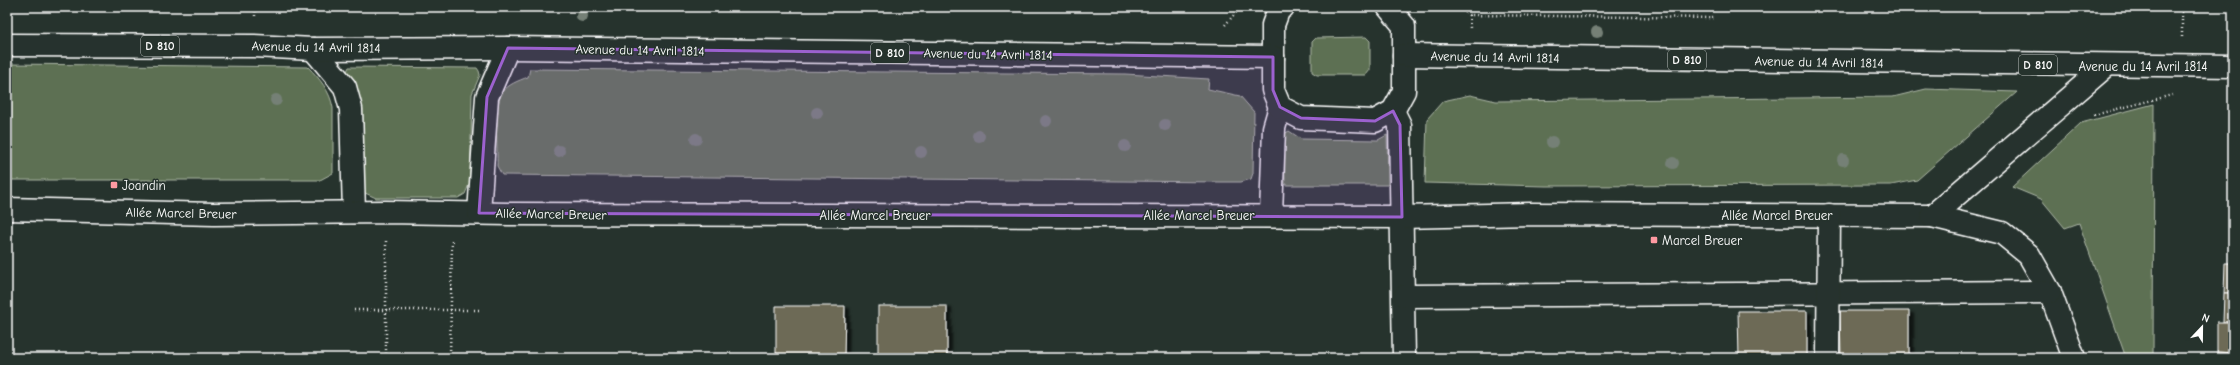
<svg xmlns="http://www.w3.org/2000/svg" width="2240" height="365" font-family="'Comic Neue',sans-serif">
<style>
.green{fill:#5d7052;stroke:#aeb8a8}
.building{fill:#6d6b56;stroke:#fff;filter:url(#shadow)}
.lines{fill:none;stroke-linecap:round;stroke-linejoin:round}
.minor-casing{stroke:#fff;stroke-width:25}
.major-casing{stroke:#fff;stroke-width:25}
.path{stroke:#fff;stroke-width:2.5;stroke-dasharray:1 3;stroke-linecap:butt}
.minor{stroke:#26332d;stroke-width:22}
.major{stroke:#26332d;stroke-width:22}
.tree{fill:#758076}
.marked{fill:#9c61cf;fill-opacity:0.2;stroke:#9c61cf;stroke-width:3;stroke-linejoin:round}
.poi-dot{fill:#ff9aa2;stroke:#26332d;stroke-width:1.5}
.labels{text-anchor:middle;dominant-baseline:central;stroke-width:3;stroke-linejoin:round;paint-order:stroke}
.shield{fill:#26332d;stroke:#bec2c0;stroke-width:1}
.shield-label{font-size:12px;font-weight:bold;fill:#fff}
.street-label{font-size:13px;fill:#fff;stroke:#26332d}
.poi-label{font-size:13px;fill:#fff;stroke:#26332d;text-anchor:start}
</style>
<defs>
<filter id="shadow"><feDropShadow dx="4.5" dy="2.5" stdDeviation="1" flood-color="#0009"/></filter>
</defs>
<rect width="100%" height="100%" fill="#26332d"/>
<filter id="ink" filterUnits="userSpaceOnUse"><feTurbulence type="fractalNoise" baseFrequency=".025" numOctaves="2"/><feDisplacementMap in="SourceGraphic" scale="8" xChannelSelector="R" yChannelSelector="G"/><feConvolveMatrix kernelMatrix="1 2 1 2 8 2 1 2 1" color-interpolation-filters="sRGB"/></filter>
<g filter="url(#ink)">
<!-- green -->
<g class="green">
<path d="M 1366,37 L 1370,41 L 1370,70 L 1366,75 L 1317,75 L 1312,72 L 1312,42 L 1316,38 Z"/>
<path d="M 7,64 L 308,67 C 320,79 330,91 333,108 L 333,173 L 320,180 L 7,180 Z"/>
<path d="M 349,67 L 477,68 L 479,71 L 480,75 L 472,94 L 470,182 L 465,194 L 458,198 L 376,198 L 363,192 L 346,73 Z"/>
<path d="M 530,69 L 1125,74 L 1209,79 L 1208,89 L 1240,96 L 1254,112 L 1253,173 L 1251,179 L 1241,182 L 1221,182 L 502,175 L 497,166 C 498,148 493,108 502,93 C 508,84 518,81 528,77 Z"/>
<path d="M 1926,89 L 2017,92 L 1917,180 L 1891,185 L 1546,186 L 1425,183 L 1427,119 L 1443,101 L 1470,95 L 1496,101 L 1893,97 Z"/>
<path d="M 2154,104 L 2153,358 L 2126,358 L 2079,223 L 2065,228 L 2041,199 L 2012,187 L 2081,123 Z"/>
<path d="M 1289,131 L 1301,139 L 1378,140 L 1387,135 L 1388,185 L 1285,185 L 1284,134 Z"/>
</g>
<!-- building -->
<g class="building">
<path d="M 2225,263 L 2233,263 L 2233,293 L 2224,293 Z"/>
<path d="M 2224,293 L 2233,293 L 2233,322 L 2223,322 Z"/>
<path d="M 776,306 L 845,306 L 844,358 L 776,358 Z"/>
<rect x="878" y="306" width="69" height="52"/>
<path d="M 1738,311 L 1807,311 L 1807,358 L 1739,358 Z"/>
<path d="M 1840,311 L 1909,311 L 1909,358 L 1841,358 Z"/>
<path d="M 2217,322 L 2233,322 L 2233,353 L 2217,352 Z"/>
<path d="M 2217,352 L 2233,353 L 2233,358 L 2217,358 Z"/>
</g>
<g class="lines">
<!-- minor casing -->
<g class="minor-casing">
<g id="minor">
<path d="M 313,49 L 345,87 L 351,109 L 354,212"/>
<path d="M 1393,111 L 1400,125 L 1404,358"/>
<path d="M 7,209 L 214,214 L 386,212 L 509,214 L 1402,217 L 1531,214 L 1932,216 L 2002,233 L 2029,255 L 2050,292 L 2074,358"/>
<path d="M 479,213 L 487,97 L 508,48"/>
<path d="M 1271,215 L 1274,128 L 1280,107"/>
<path d="M 1932,216 L 2106,66"/>
<path d="M 1405,296 L 2050,292"/>
<path d="M 1828,358 L 1829,215"/>
</g>
</g>
<!-- major casing -->
<g class="major-casing">
<g id="major">
<path d="M 1283,7 L 1279,9 L 1273,25 L 1273,90 L 1280,107 L 1301,118 L 1375,121 L 1393,111 L 1404,91 L 1404,26 L 1388,7"/>
<path d="M 7,45 L 254,46 L 313,49 L 508,48 L 1273,57"/>
<path d="M 1404,55 L 2233,66"/>
</g>
</g>
<!-- path -->
<g class="path">
<path d="M 255,7 L 255,18"/>
<path d="M 1459,7 L 1469,15 L 1715,18"/>
<path d="M 1469,15 L 1470,28"/>
<path d="M 1225,25 L 1241,7"/>
<path d="M 2182,37 L 2182,7"/>
<path d="M 2094,115 L 2172,95"/>
<path d="M 354,310 L 481,310"/>
<path d="M 386,358 L 386,240"/>
<path d="M 450,358 L 452,241"/>
</g>
<!-- minor -->
<use href="#minor" class="minor"/>
<!-- major -->
<use href="#major" class="major"/>
</g>
<!-- trees -->
<g class="tree">
<circle cx="582" cy="16" r="6"/>
<circle cx="1597" cy="32" r="6"/>
<circle cx="276" cy="100" r="6"/>
<circle cx="817" cy="113" r="6"/>
<circle cx="1046" cy="121" r="6"/>
<circle cx="1165" cy="125" r="6"/>
<circle cx="979" cy="136" r="6"/>
<circle cx="696" cy="139" r="6"/>
<circle cx="1552" cy="142" r="6"/>
<circle cx="1125" cy="146" r="6"/>
<circle cx="559" cy="151" r="6"/>
<circle cx="921" cy="152" r="6"/>
<circle cx="1843" cy="160" r="6"/>
<circle cx="1673" cy="163" r="6"/>
</g>
</g>
<!-- marked area -->
<path class="marked" d="M 508,48 L 1273,57 L 1273,90 L 1280,107 L 1301,118 L 1375,121 L 1393,111 L 1400,125 L 1402,217 L 479,213 L 487,97 Z"/>
<!-- markers -->
<g class="poi-dot">
<rect x="110" y="181" width="8" height="8" rx="2"/>
<rect x="1650" y="236" width="8" height="8" rx="2"/>
</g>
<g class="labels">
<!-- shield labels -->
<g class="shield">
<rect x="141" y="36" width="38" height="20" rx="3"/>
<rect x="871" y="43" width="38" height="20" rx="3"/>
<rect x="1668" y="50" width="38" height="20" rx="3"/>
<rect x="2019" y="55" width="38" height="20" rx="3"/>
</g>
<g class="shield-label">
<text x="160" y="46">D 810</text>
<text x="890" y="53">D 810</text>
<text x="1687" y="60">D 810</text>
<text x="2038" y="65">D 810</text>
</g>
<!-- street labels -->
<g class="street-label">
<text transform="translate(316 47) rotate(1)">Avenue du 14 Avril 1814</text>
<text transform="translate(640 50) rotate(1)">Avenue du 14 Avril 1814</text>
<text transform="translate(988 54) rotate(1)">Avenue du 14 Avril 1814</text>
<text transform="translate(1495 57) rotate(1)">Avenue du 14 Avril 1814</text>
<text transform="translate(1819 62) rotate(1)">Avenue du 14 Avril 1814</text>
<text x="2143" y="66">Avenue du 14 Avril 1814</text>
<text transform="translate(181 213) rotate(1)">Allée Marcel Breuer</text>
<text transform="translate(551 214) rotate(1)">Allée Marcel Breuer</text>
<text x="875" y="215">Allée Marcel Breuer</text>
<text x="1199" y="215">Allée Marcel Breuer</text>
<text x="1777" y="215">Allée Marcel Breuer</text>
</g>
<!-- poi labels -->
<g class="poi-label">
<text x="122" y="185">Joandin</text>
<text x="1662" y="240">Marcel Breuer</text>
</g>
</g>
<!-- margin -->
<rect width="2240" height="365" fill="none" stroke="#26332d" stroke-width="24"/>
<rect x="12" y="12" width="2216" height="341" fill="none" stroke="#fff" stroke-width="1.5" filter="url(#ink)"/>
<!-- north arrow -->
<g transform="translate(2202 327) rotate(22)" stroke="#26332d" stroke-width="3" paint-order="stroke">
<path d="M0-3L7 15L0 10L-7 15Z" fill="#ffffff"/>
<text y="-6" font-size="11" font-weight="bold" text-anchor="middle" fill="#ffffff">N</text>
</g>
</svg>
